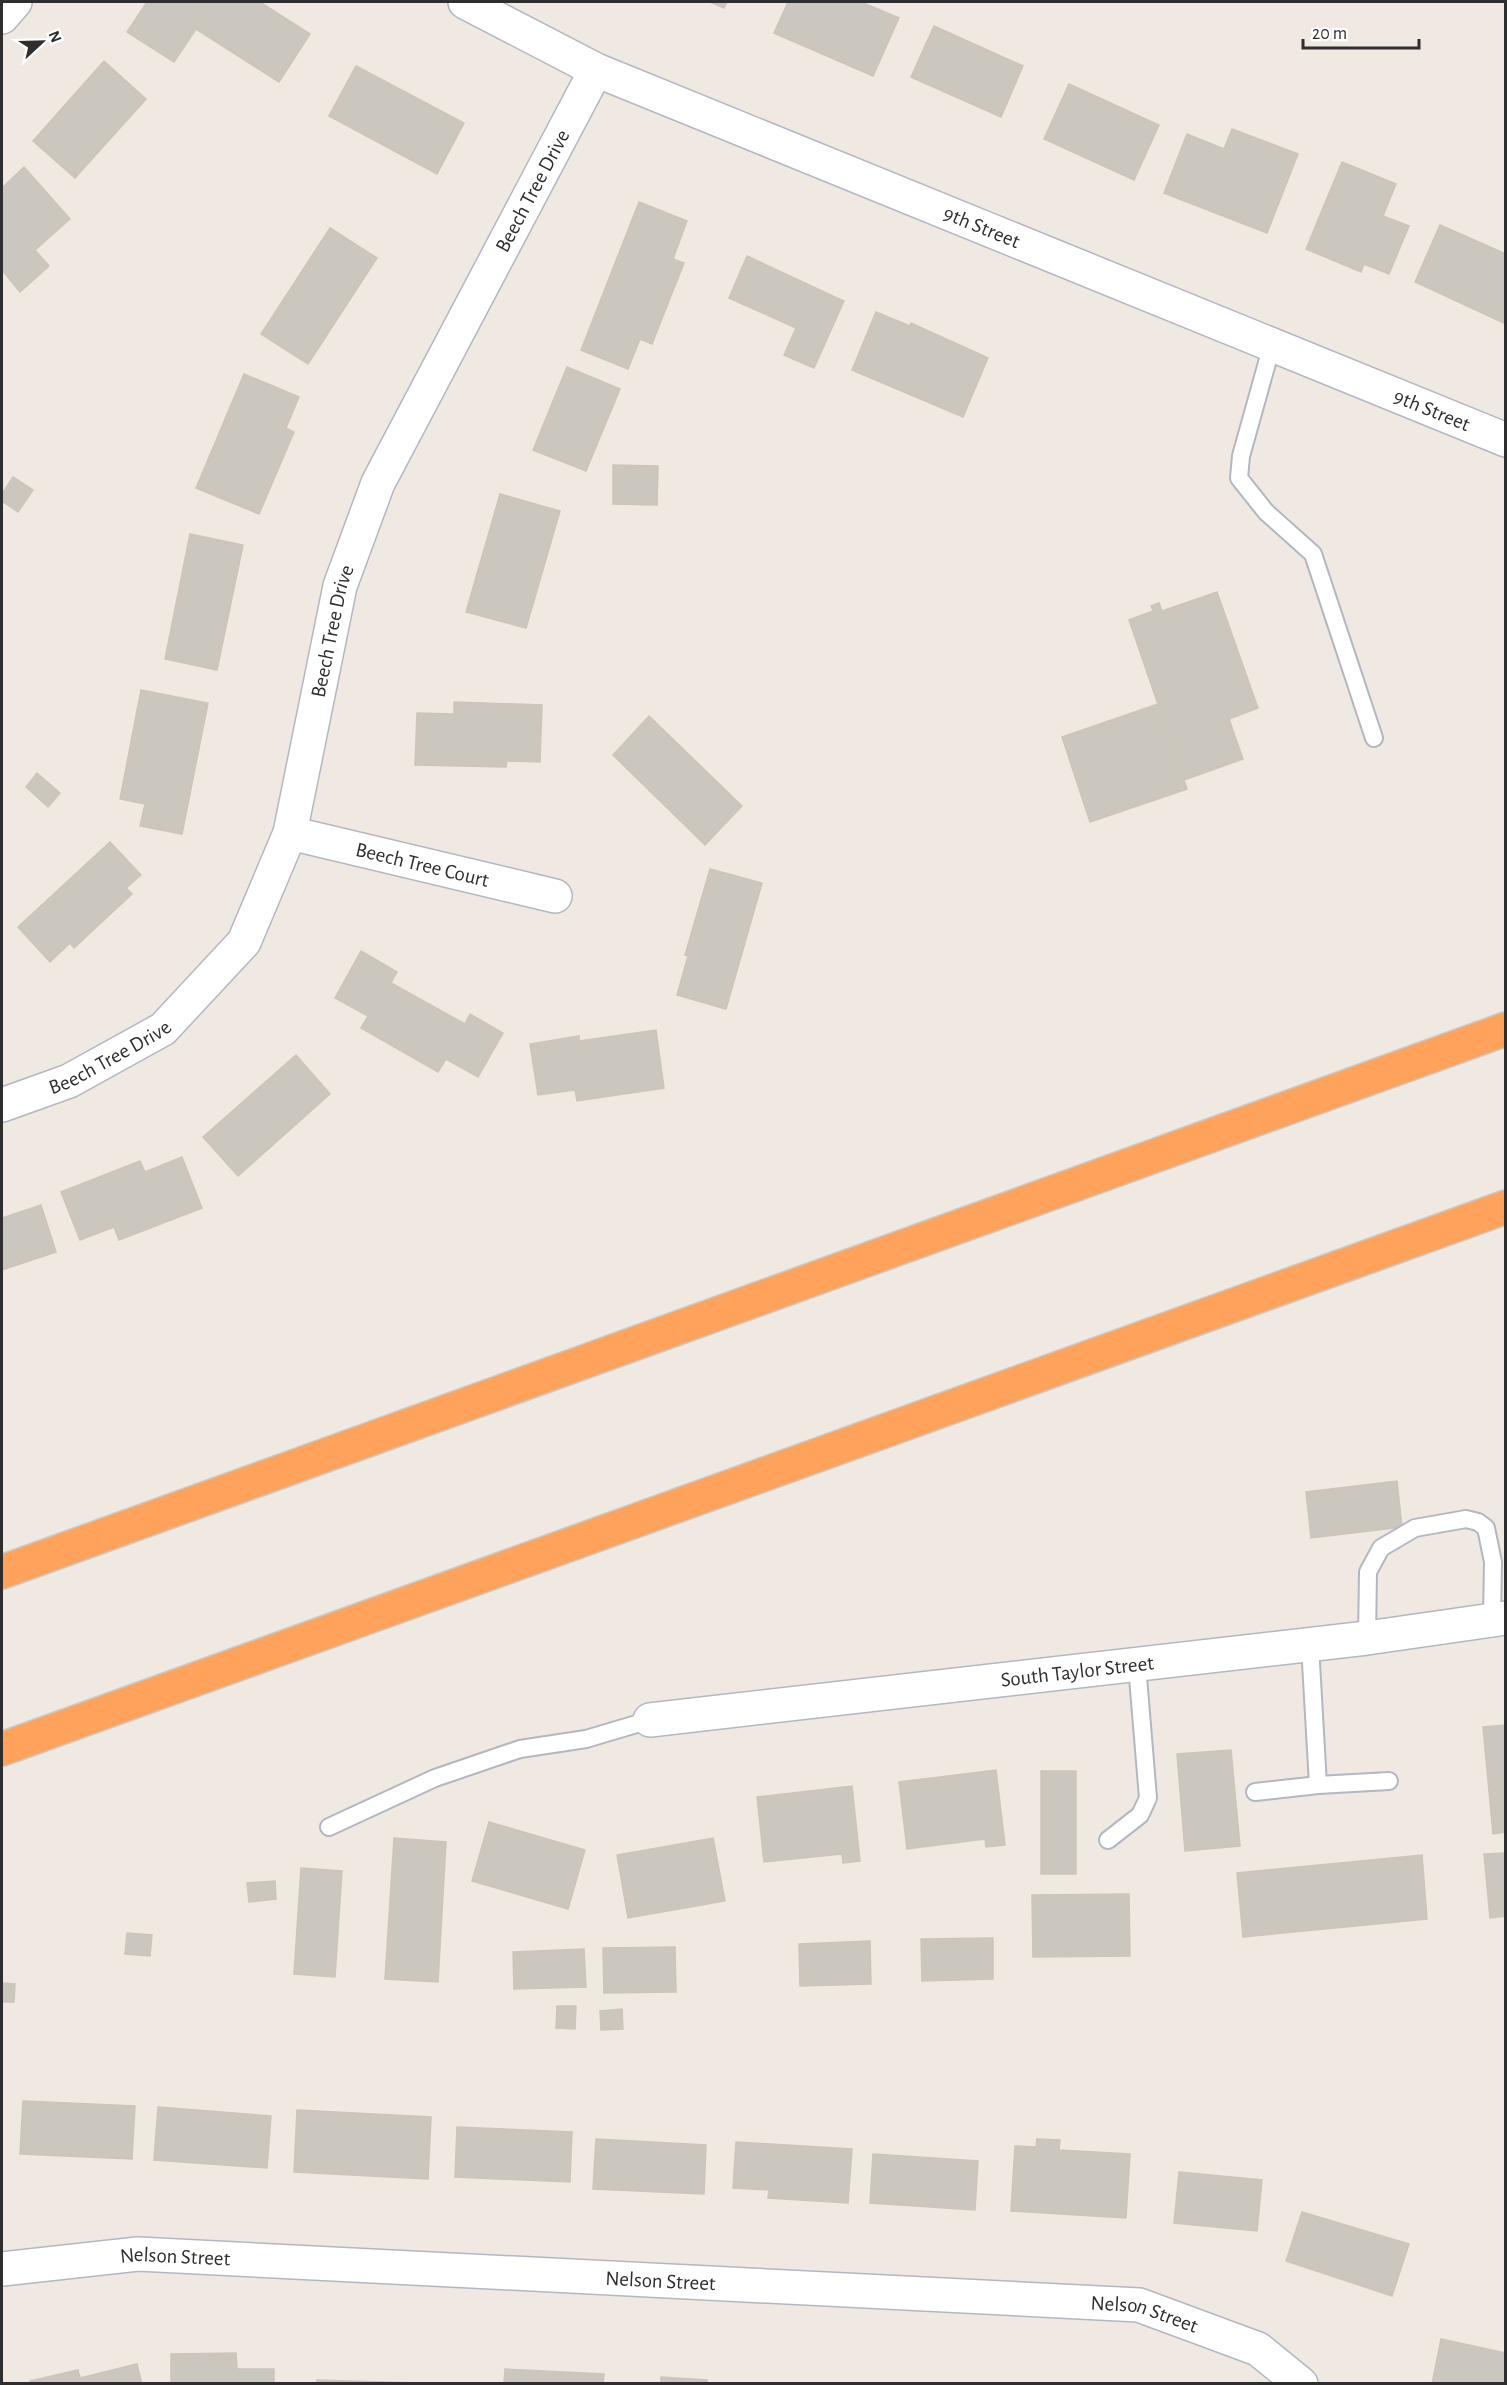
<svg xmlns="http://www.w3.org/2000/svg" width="1507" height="2385" font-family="'Alegreya Sans',sans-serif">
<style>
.building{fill:#cbc7bf;stroke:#cbc5ba;stroke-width:1.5}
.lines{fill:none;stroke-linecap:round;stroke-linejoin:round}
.lane-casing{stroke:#b4b7c1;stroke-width:20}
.street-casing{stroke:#b4b7c1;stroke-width:36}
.secondary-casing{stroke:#b4b7c1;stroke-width:36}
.highway-casing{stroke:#c9c9c9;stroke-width:36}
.lane{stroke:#fff;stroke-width:16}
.street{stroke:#fff;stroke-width:33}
.secondary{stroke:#fff;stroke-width:33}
.highway{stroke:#ffa35c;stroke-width:33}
.labels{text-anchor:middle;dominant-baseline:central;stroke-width:4.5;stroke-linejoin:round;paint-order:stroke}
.street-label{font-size:21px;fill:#2e2e2e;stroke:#fff}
</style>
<rect width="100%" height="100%" fill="#efe9e1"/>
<!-- building -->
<g class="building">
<path d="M 147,2 L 260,2 L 310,34 L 279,82 L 196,29 L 174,62 L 127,32 Z"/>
<path d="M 710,2 L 727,2 L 724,8 Z"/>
<path d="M 788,2 L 861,2 L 899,18 L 873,76 L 774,33 Z"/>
<path d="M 934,26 L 1023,66 L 1001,117 L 911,77 Z"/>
<path d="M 104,61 L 146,99 L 75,178 L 33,141 Z"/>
<path d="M 356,66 L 464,123 L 437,174 L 329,116 Z"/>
<path d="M 1069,84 L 1159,125 L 1134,180 L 1044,139 Z"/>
<path d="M 1232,129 L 1298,154 L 1267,233 L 1164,193 L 1187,134 L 1224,149 Z"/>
<path d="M 1342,162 L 1396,184 L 1383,216 L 1409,226 L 1389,274 L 1364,264 L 1361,272 L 1306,249 Z"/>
<path d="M 24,167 L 70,219 L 35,250 L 49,266 L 20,292 L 2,270 L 2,188 Z"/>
<path d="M 639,202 L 687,221 L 673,259 L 684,263 L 652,344 L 640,339 L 628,369 L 581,350 Z"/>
<path d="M 1440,225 L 1506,254 L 1506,324 L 1415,282 Z"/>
<path d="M 330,228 L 377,258 L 308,364 L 261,334 Z"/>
<path d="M 747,256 L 844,301 L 814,368 L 784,355 L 796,328 L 729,298 Z"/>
<path d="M 876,312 L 910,326 L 911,323 L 988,358 L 963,417 L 852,370 Z"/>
<path d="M 567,367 L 620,389 L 586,471 L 533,450 Z"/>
<path d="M 244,374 L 299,397 L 286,428 L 294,432 L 259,514 L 196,488 Z"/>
<path d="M 613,465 L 658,466 L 657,505 L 613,504 Z"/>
<path d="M 13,477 L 33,490 L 18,512 L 2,501 L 2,494 Z"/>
<path d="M 500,494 L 560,511 L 526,628 L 466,612 Z"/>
<path d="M 190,534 L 243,545 L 217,670 L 165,659 Z"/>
<path d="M 1217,592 L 1258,708 L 1229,719 L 1243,759 L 1184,780 L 1129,620 L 1153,611 L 1151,606 L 1159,603 L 1162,611 Z"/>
<path d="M 141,690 L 208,703 L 182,834 L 140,826 L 145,804 L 120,799 Z"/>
<path d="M 454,702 L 542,705 L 540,762 L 507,761 L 506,767 L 415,765 L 417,713 L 454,714 Z"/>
<path d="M 1158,704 L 1187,789 L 1090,822 L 1062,737 Z"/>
<path d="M 649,716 L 742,806 L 705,845 L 613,755 Z"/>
<path d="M 37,773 L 60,793 L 48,807 L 26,787 Z"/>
<path d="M 110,842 L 141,875 L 126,888 L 132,894 L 74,948 L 70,943 L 50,962 L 18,927 Z"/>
<path d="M 710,869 L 762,883 L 726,1009 L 677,995 L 688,956 L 685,955 Z"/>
<path d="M 361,951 L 397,972 L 391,983 L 465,1024 L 470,1014 L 503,1033 L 478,1077 L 446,1059 L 438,1072 L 361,1028 L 368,1016 L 335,998 Z"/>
<path d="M 656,1030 L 664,1088 L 577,1101 L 575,1090 L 538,1095 L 530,1044 L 579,1036 L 579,1041 Z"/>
<path d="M 296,1055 L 330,1094 L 238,1176 L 203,1137 Z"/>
<path d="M 182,1157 L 202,1208 L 119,1240 L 114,1227 L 80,1240 L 61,1192 L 140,1161 L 145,1172 Z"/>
<path d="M 41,1205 L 56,1252 L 2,1270 L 2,1218 Z"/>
<path d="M 1397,1481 L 1402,1527 L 1311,1538 L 1306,1492 Z"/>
<path d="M 1506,1725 L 1506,1832 L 1493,1834 L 1483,1727 Z"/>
<path d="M 1231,1750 L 1240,1846 L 1185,1851 L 1177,1754 Z"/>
<path d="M 996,1770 L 1005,1845 L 986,1847 L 985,1839 L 907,1849 L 899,1782 Z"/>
<rect x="1041" y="1771" width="35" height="103"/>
<path d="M 852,1786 L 860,1861 L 843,1863 L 842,1854 L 764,1862 L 757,1797 Z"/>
<path d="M 489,1822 L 585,1850 L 568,1909 L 472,1881 Z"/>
<path d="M 394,1838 L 446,1842 L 438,1982 L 385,1979 Z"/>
<path d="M 713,1838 L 725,1901 L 628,1918 L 617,1855 Z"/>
<path d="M 1506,1853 L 1506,1916 L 1490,1918 L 1484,1854 Z"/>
<path d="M 1422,1855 L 1427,1919 L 1243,1937 L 1237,1873 Z"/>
<path d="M 301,1868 L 342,1871 L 335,1977 L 294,1974 Z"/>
<path d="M 275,1881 L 276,1899 L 249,1902 L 247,1883 Z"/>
<path d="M 1129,1894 L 1130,1956 L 1033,1957 L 1032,1895 Z"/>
<path d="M 127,1933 L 152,1935 L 150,1956 L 125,1954 Z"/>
<path d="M 993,1938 L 993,1979 L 922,1981 L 921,1939 Z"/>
<path d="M 870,1941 L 871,1984 L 800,1986 L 799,1944 Z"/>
<path d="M 675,1947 L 676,1992 L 604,1993 L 603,1948 Z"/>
<path d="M 584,1949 L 586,1987 L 514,1989 L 513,1952 Z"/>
<path d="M 2,1983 L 15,1984 L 14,2002 L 2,2002 Z"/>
<path d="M 557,2006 L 576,2006 L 575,2029 L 556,2028 Z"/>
<path d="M 622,2009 L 623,2029 L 601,2030 L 600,2011 Z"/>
<path d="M 23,2101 L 135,2106 L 132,2159 L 20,2154 Z"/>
<path d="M 158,2107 L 271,2116 L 267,2168 L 154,2160 Z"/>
<path d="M 297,2110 L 431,2117 L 428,2179 L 294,2172 Z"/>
<path d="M 457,2127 L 572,2132 L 570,2182 L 455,2177 Z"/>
<path d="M 596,2139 L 706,2145 L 704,2194 L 593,2189 Z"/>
<path d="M 1037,2139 L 1060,2140 L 1059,2150 L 1130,2154 L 1126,2218 L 1011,2211 L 1015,2146 L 1036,2147 Z"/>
<path d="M 736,2142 L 852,2149 L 848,2203 L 768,2198 L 769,2190 L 733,2188 Z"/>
<path d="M 873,2154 L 978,2161 L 975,2210 L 870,2203 Z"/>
<path d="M 1179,2172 L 1262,2180 L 1257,2231 L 1174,2223 Z"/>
<path d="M 1302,2212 L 1409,2244 L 1392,2296 L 1286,2261 Z"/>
<path d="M 1441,2339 L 1506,2353 L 1506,2384 L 1432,2384 Z"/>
<path d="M 236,2353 L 237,2369 L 274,2369 L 274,2384 L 171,2384 L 171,2354 Z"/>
<path d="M 137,2364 L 142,2384 L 31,2384 L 30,2381 L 78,2370 L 80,2378 Z"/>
<path d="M 505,2369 L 604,2374 L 603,2384 L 504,2384 Z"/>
<path d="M 661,2377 L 707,2380 L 707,2384 L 661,2384 Z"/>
<path d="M 317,2380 L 417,2383 L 417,2384 L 317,2384 Z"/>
</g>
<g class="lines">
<!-- lane casing -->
<g class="lane-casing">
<g id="lane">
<path d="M 1272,345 L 1241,456 L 1239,478 L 1266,512 L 1313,554 L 1374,738"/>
<path d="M 1367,1638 L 1368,1572 L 1381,1548 L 1415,1528 L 1466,1519 L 1478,1522 L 1486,1528 L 1493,1562 L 1492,1619"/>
<path d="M 1310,1645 L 1318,1785 L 1389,1781"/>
<path d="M 1255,1792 L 1318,1785"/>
<path d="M 329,1827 L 435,1778 L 520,1749 L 586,1739 L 650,1720"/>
<path d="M 1108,1840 L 1140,1815 L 1148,1798 L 1137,1665"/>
</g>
</g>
<!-- street casing -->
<g class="street-casing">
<g id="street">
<path d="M 2,17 L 15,2"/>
<path id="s1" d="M 290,833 L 555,896"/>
<path id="s2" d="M 2,1105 L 69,1081 L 163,1029 L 244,942 L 290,833 L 340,586 L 378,483 L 596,70"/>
<path id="s3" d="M 650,1720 L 1367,1638 L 1506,1618"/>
<path id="s4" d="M 2,2269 L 138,2254 L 1139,2305 L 1258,2349 L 1301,2384"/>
</g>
</g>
<!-- secondary casing -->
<g class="secondary-casing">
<g id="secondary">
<path id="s5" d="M 465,2 L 596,70 L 1506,440"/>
</g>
</g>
<!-- highway casing -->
<g class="highway-casing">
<g id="highway">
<path d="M 2,1572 L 1506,1029"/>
<path d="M 2,1749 L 1506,1207"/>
</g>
</g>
<!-- lane -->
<use href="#lane" class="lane"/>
<!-- street -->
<use href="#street" class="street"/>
<!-- secondary -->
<use href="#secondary" class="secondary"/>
<!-- highway -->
<use href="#highway" class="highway"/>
</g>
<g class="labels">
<!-- street labels -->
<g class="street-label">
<text stroke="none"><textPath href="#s2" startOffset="1108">Beech Tree Drive</textPath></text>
<text stroke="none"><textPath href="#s5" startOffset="564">9th Street</textPath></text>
<text stroke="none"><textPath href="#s5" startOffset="1050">9th Street</textPath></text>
<text stroke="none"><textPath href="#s2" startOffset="622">Beech Tree Drive</textPath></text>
<text stroke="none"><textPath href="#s1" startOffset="136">Beech Tree Court</textPath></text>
<text stroke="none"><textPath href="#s2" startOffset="118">Beech Tree Drive</textPath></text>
<text stroke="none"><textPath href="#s3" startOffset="430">South Taylor Street</textPath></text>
<text stroke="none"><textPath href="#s4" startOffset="174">Nelson Street</textPath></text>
<text stroke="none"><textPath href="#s4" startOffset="660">Nelson Street</textPath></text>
<text stroke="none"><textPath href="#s4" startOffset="1146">Nelson Street</textPath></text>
</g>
</g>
<!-- border -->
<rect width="1507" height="2385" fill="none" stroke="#2e2e2e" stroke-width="6"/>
<!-- north arrow -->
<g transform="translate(42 42) rotate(68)" stroke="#ffffff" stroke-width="4.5" paint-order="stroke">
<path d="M0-4.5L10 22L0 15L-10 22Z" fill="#2e2e2e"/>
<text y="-9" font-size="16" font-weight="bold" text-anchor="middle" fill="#2e2e2e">N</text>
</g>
<!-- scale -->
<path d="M1303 39v9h116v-9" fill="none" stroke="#2e2e2e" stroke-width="3"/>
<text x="1312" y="39" font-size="18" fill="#2e2e2e" stroke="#ffffff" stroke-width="4.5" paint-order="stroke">20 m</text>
</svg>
